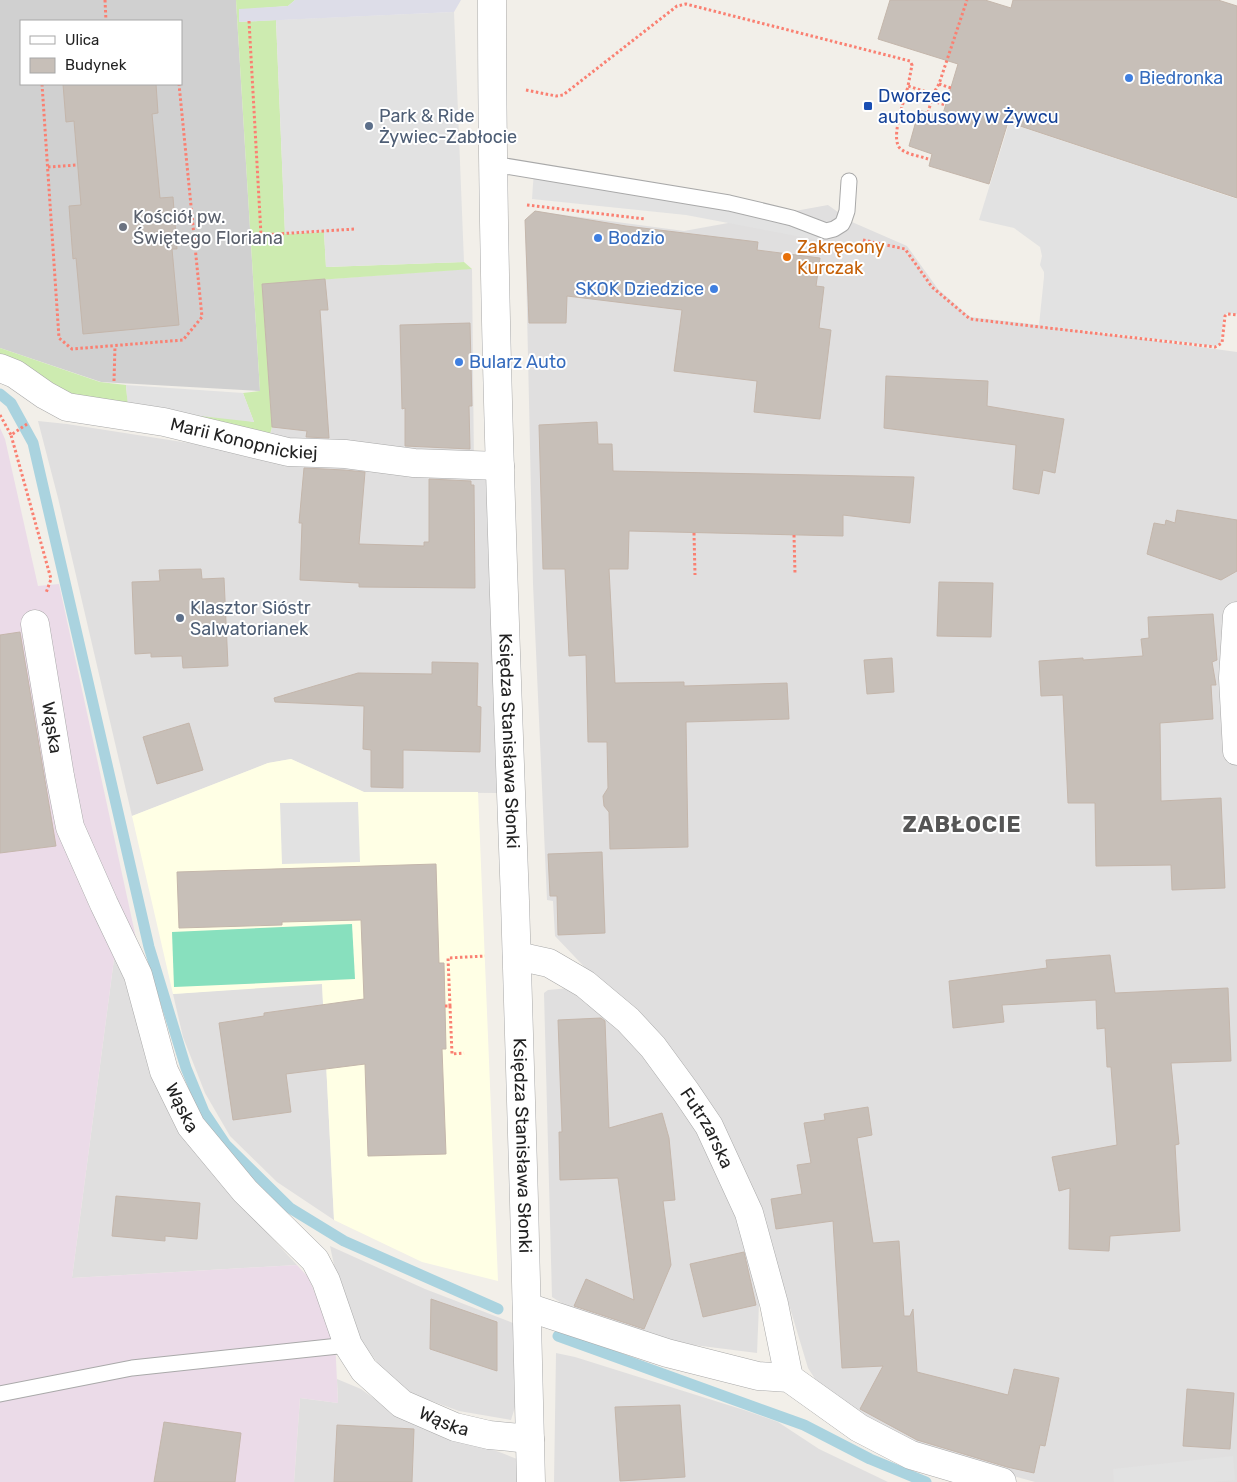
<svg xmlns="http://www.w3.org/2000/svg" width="1237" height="1482" font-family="Rubik,sans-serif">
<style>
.residential{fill:#e0dfdf}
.industrial{fill:#ebdbe8}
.education{fill:#ffffe5}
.religious{fill:#d0d0d0;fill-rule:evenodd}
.grass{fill:#cdebb0}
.pitch{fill:#88e0be}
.parking{fill:#e2e2e2}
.plaza{fill:#dddde8}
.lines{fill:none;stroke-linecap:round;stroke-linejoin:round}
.stream{stroke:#aad3df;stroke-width:11}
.building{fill:#c7bfb8;stroke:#c4b6ab}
.lane-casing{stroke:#a9a9a9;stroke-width:17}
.street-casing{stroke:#a9a9a9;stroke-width:29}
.path{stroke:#fa8072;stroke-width:3;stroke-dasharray:2.5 2.5;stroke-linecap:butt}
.lane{stroke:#fff;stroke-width:15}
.street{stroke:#fff;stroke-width:28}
.shop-dot{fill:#3f7fe0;stroke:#fff;stroke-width:2}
.transit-dot{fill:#1a4fb4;stroke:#fff;stroke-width:2}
.service-dot{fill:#5c6f8a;stroke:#fff;stroke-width:2}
.worship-dot{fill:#6b7280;stroke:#fff;stroke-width:2}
.food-dot{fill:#e8710a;stroke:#fff;stroke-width:2}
.labels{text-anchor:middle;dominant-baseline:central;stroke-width:4;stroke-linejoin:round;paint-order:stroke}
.shop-label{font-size:18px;fill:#366cbe;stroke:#fff;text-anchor:start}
.transit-label{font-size:18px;fill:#164399;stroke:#fff;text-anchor:start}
.service-label{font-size:18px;fill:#4e5e75;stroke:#fff;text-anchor:start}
.worship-label{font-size:18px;fill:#5b616d;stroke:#fff;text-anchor:start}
.food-label{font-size:18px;fill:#c56008;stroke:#fff;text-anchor:start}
.street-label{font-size:18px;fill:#222;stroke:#fff}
.district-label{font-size:22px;font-weight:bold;letter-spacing:1px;fill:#555;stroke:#fff}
</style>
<rect width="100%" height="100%" fill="#f2efe9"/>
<!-- residential -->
<g class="residential">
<path d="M 828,205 L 852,222 L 907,246 L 938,289 L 970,317 L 1039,325 L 1237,352 L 1237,1482 L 1035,1482 L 973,1465 L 926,1449 L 853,1412 L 817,1382 L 808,1368 L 787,1298 L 762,1228 L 593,976 L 555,936 L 553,901 L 547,900 L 533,584 L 525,220 L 535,211 L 684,231 Z"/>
<path d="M 465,269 L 472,269 L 474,469 L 487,466 L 497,793 L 364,792 L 291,759 L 268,763 L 132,816 L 58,498 L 38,421 L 67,424 L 266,455 L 272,427 L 262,284 Z"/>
<path d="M 114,959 L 126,964 L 139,1030 L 152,1077 L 182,1134 L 245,1209 L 297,1265 L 72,1278 Z"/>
<path d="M 322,983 L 334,1220 L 277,1182 L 230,1136 L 205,1093 L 183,1037 L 173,994 Z"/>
<path d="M 569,988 L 615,1018 L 698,1127 L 744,1233 L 752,1267 L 759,1304 L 757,1353 L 654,1340 L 568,1307 L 552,1297 L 544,993 L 548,990 Z"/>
<path d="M 330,1246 L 425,1289 L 513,1323 L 515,1407 L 511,1420 L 459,1411 L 412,1394 L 388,1377 L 354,1331 L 344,1312 Z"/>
<path d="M 556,1353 L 575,1357 L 744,1410 L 778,1422 L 819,1449 L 888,1482 L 554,1482 Z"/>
<path d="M 337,1379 L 361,1389 L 390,1410 L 443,1433 L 502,1453 L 522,1461 L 522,1482 L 294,1482 L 300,1398 L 338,1403 Z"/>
</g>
<!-- industrial -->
<path class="industrial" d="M 0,428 L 5,439 L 38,586 L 59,584 L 141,961 L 126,964 L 114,959 L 72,1278 L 297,1265 L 308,1277 L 335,1339 L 338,1403 L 300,1398 L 294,1482 L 0,1482 Z"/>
<!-- education -->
<path class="education" d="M 291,759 L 364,792 L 478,792 L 498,1281 L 422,1262 L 334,1220 L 322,984 L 173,994 L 132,816 L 268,763 Z"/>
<!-- religious -->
<path class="religious" d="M 0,0 L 236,0 L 260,391 L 101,382 L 0,348 ZM 21,21 L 181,21 L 181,84 L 21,84 Z"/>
<!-- grass -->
<path class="grass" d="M 236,0 L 295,0 L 288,6 L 239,10 L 240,22 L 276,20 L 285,234 L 324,232 L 326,267 L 464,262 L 472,269 L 262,284 L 272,427 L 267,446 L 113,415 L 0,368 L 0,348 L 100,382 L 126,385 L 127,396 L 254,422 L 243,393 L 260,391 Z"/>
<!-- pitch -->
<path class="pitch" d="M 352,924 L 355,979 L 174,987 L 172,932 Z"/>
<!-- parking -->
<g class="parking">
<path d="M 454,12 L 464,262 L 326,267 L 324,232 L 285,234 L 276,20 Z"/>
<path d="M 1009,123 L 1237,199 L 1237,314 L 1228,313 L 1224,315 L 1220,342 L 1218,345 L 1215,346 L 1039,325 L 1044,277 L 1044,272 L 1040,265 L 1042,256 L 1040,247 L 1014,228 L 979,220 Z"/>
<path d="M 534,170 L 680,195 L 826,231 L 823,241 L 686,215 L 532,199 Z"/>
<path d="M 126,385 L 243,393 L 254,422 L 128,408 Z"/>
<path d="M 358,802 L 360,862 L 282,864 L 280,803 Z"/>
<path d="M 1233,1456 L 1235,1480 L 1211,1482 L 1114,1482 L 1113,1469 Z"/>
</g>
<!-- plaza -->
<path class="plaza" d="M 295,0 L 461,0 L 454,12 L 239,22 L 239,9 L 288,6 Z"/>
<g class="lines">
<!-- stream -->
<g class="stream">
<path d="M 0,394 L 11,403 L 33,443 L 149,947 L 186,1068 L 204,1112 L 226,1145 L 290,1208 L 344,1241 L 498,1309"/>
<path d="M 558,1336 L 804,1425 L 870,1459 L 926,1482"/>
</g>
</g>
<!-- building -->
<g class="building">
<path d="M 890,0 L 985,0 L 1011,8 L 1013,0 L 1218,0 L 1237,6 L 1237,198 L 1008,122 L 989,184 L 929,166 L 932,154 L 909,146 L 919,110 L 942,117 L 958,64 L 878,39 Z"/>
<path d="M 63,84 L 156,84 L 158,113 L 152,114 L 160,198 L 173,197 L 177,249 L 172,249 L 179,325 L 83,334 L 76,258 L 73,259 L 69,206 L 81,205 L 74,121 L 66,122 Z"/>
<path d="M 535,211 L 626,226 L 758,242 L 757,250 L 820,258 L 816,286 L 824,287 L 819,328 L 831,330 L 820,419 L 754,412 L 757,381 L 674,371 L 682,310 L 567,296 L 566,323 L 529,323 L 525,220 Z"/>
<path d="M 325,279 L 328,310 L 320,310 L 329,438 L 306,437 L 307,431 L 272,427 L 262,284 Z"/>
<path d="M 470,323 L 472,406 L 469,406 L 470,449 L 405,446 L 405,408 L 402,409 L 400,325 Z"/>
<path d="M 886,376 L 988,381 L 987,406 L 1064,419 L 1055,473 L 1043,470 L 1039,494 L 1013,489 L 1016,445 L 884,428 Z"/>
<path d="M 597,422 L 598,444 L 612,444 L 613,471 L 914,477 L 910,523 L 843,515 L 843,536 L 629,531 L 628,569 L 609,569 L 615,683 L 684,682 L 684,686 L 787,683 L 789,719 L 686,722 L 688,847 L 610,849 L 609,812 L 604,806 L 603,796 L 608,788 L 607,742 L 588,742 L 586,655 L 569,656 L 565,569 L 543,569 L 539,425 Z"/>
<path d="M 304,468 L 344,470 L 365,472 L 359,544 L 424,546 L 424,542 L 429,542 L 429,479 L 471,481 L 471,485 L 474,485 L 475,588 L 359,587 L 359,583 L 300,580 L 302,523 L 299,523 Z"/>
<path d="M 1177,510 L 1237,520 L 1237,571 L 1221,580 L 1147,554 L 1154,523 L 1165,525 L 1166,520 L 1175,523 Z"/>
<path d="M 201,569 L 202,579 L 224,578 L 228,666 L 183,668 L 182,656 L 151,657 L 151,653 L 135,654 L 132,582 L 160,581 L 159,570 Z"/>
<path d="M 939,582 L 993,583 L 991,637 L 937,636 Z"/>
<path d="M 1213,614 L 1217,660 L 1212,662 L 1216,685 L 1211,685 L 1213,719 L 1160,723 L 1161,801 L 1221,798 L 1225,888 L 1172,890 L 1171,865 L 1096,866 L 1095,803 L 1068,803 L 1063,695 L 1041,696 L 1039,661 L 1083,658 L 1083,660 L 1143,656 L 1141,639 L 1149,638 L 1148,617 Z"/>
<path d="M 20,632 L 56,846 L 0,853 L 0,635 Z"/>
<path d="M 892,658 L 894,692 L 867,694 L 864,660 Z"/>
<path d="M 432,662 L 478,663 L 477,706 L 481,707 L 480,752 L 403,750 L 403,788 L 371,787 L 371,750 L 363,749 L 364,706 L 275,702 L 274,698 L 358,673 L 432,674 Z"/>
<path d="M 189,723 L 203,770 L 157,784 L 143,737 Z"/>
<path d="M 602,852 L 605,933 L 558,935 L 557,896 L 550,896 L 548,854 Z"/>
<path d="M 436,864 L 439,963 L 444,963 L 446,1049 L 442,1049 L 446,1154 L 368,1156 L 365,1064 L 286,1074 L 291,1112 L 233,1120 L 219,1023 L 264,1016 L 264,1013 L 364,999 L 361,920 L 282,922 L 282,925 L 179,928 L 177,872 Z"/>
<path d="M 1110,955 L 1115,993 L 1228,988 L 1231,1061 L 1171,1063 L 1179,1144 L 1175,1145 L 1180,1231 L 1110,1236 L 1109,1251 L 1069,1249 L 1070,1188 L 1059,1191 L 1052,1157 L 1117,1145 L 1111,1067 L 1107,1067 L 1105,1028 L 1097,1029 L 1096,1000 L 1002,1005 L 1004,1022 L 953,1028 L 949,981 L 1047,968 L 1046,960 Z"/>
<path d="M 601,1018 L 605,1021 L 609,1128 L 662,1113 L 669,1138 L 675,1200 L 663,1201 L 671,1265 L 644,1329 L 574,1306 L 586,1279 L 634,1300 L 618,1178 L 560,1180 L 559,1132 L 562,1132 L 558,1020 Z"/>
<path d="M 868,1107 L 872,1135 L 857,1138 L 873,1243 L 899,1241 L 904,1316 L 910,1316 L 913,1309 L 917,1372 L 1008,1395 L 1014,1369 L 1059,1378 L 1045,1446 L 1040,1445 L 1034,1473 L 1007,1467 L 917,1440 L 860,1409 L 883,1366 L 842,1368 L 833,1221 L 776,1229 L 771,1199 L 802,1194 L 797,1165 L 811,1163 L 804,1123 L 825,1120 L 824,1114 Z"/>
<path d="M 116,1196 L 200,1203 L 197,1239 L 165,1236 L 165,1241 L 112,1236 Z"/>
<path d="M 744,1252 L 756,1305 L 703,1317 L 690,1264 Z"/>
<path d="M 431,1299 L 497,1322 L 497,1371 L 430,1349 Z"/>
<path d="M 1187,1389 L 1234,1393 L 1230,1449 L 1183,1446 Z"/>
<path d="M 680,1405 L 685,1477 L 620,1481 L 615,1407 Z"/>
<path d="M 164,1422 L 241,1433 L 235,1482 L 154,1482 Z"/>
<path d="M 337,1425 L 414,1429 L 412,1482 L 334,1482 Z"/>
</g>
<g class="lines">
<!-- lane casing -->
<g class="lane-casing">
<g id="lane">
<path d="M 493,164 L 729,203 L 792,218 L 826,231 L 834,229 L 842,224 L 844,220 L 847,211 L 849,181"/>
<path d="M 0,1394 L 132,1368 L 348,1345"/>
</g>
</g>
<!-- street casing -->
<g class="street-casing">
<g id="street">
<path id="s1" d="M 492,0 C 492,300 504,601 515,901 C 522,1095 526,1288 531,1482"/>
<path id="s2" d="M 0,368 L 15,374 L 45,395 L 67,407 L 164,422 L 288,452 L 345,454 L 414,463 L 500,466"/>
<path d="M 1237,616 L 1233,678 L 1237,751"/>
<path id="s3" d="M 35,624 L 60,776 L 70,827 L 104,904 L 138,975 L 164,1071 L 191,1126 L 245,1191 L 315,1260 L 326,1281 L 348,1345 L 364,1370 L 402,1404 L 455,1427 L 489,1435 L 530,1439"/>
<path id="s4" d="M 517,956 L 549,963 L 585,984 L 628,1020 L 653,1047 L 686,1092 L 709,1126 L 749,1213 L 774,1304 L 789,1378"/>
<path d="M 527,1307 L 667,1353 L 758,1376 L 789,1378 L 859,1428 L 911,1455 L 1002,1482"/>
</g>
</g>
<!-- path -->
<g class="path">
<path d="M 105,0 L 106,21"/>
<path d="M 249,21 L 261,235 L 355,229"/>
<path d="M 42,84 L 59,338 L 72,349 L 183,340 L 202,317 L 179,84"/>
<path d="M 939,84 L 951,88"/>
<path d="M 526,90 L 556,96 L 563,95 L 677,6 L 686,4 L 910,61 L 912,65 L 908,86"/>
<path d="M 932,101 L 946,105"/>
<path d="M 928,113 L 933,94"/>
<path d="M 928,159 C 920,156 909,155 902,150 C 888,142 905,99 908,86 L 933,94 L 939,84 L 967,0"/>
<path d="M 48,167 L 77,165"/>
<path d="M 527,205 L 645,219"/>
<path d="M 863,240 L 905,249 L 932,287 L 970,319 L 1215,347 L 1222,343 L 1225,316 L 1227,314 L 1237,315"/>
<path d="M 114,381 L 115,346"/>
<path d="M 0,415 L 11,435"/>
<path d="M 27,424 L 11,435 L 51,579 L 46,593"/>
<path d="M 694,533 L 695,575"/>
<path d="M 794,535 L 795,574"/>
<path d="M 445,1006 L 450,1006 L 448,958 L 485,956"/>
<path d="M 450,1006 L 452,1054 L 464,1053"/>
</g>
<!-- lane -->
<use href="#lane" class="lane"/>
<!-- street -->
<use href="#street" class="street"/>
</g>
<!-- markers -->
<g class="shop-dot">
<circle cx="1129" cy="78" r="5"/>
<circle cx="598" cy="238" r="5"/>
<circle cx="714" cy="289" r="5"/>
<circle cx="459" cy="362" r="5"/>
</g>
<rect class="transit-dot" x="863" y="101" width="10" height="10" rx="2.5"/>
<g class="service-dot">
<circle cx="369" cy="126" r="5"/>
<circle cx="180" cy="618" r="5"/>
</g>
<circle class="worship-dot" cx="123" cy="227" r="5"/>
<circle class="food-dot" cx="787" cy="257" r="5"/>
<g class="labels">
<!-- shop labels -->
<g class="shop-label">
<text x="1139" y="78">Biedronka</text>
<text x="608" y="238">Bodzio</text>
<text x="704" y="289" text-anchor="end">SKOK Dziedzice</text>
<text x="469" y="362">Bularz Auto</text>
</g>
<!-- transit labels -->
<g class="transit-label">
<text x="878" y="96">Dworzec<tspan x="878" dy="21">autobusowy w Żywcu</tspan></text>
</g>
<!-- service labels -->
<g class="service-label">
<text x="379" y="116">Park &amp; Ride<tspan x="379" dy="21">Żywiec-Zabłocie</tspan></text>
<text x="190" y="608">Klasztor Sióstr<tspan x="190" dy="21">Salwatorianek</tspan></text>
</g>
<!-- worship labels -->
<g class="worship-label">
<text x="133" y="217">Kościół pw.<tspan x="133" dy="21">Świętego Floriana</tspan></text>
</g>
<!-- food labels -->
<g class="food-label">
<text x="797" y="247">Zakręcony<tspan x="797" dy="21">Kurczak</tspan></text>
</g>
<!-- street labels -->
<g class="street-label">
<text stroke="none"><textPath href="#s2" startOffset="258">Marii Konopnickiej</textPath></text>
<text stroke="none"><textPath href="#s3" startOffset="105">Wąska</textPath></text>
<text stroke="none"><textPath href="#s1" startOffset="741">Księdza Stanisława Słonki</textPath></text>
<text stroke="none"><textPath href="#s3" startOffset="509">Wąska</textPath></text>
<text stroke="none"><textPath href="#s4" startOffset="265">Futrzarska</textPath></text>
<text stroke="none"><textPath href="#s1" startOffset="1146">Księdza Stanisława Słonki</textPath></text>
<text stroke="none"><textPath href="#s3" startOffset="930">Wąska</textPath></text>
</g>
<!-- district labels -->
<g class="district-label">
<text x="962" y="824">ZABŁOCIE</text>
</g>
</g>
<!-- legend -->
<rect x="20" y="20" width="162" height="65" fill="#ffffff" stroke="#a7a7a7"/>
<rect x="30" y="36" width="25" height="8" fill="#ffffff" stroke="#a7a7a7"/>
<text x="65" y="45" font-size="15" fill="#222222">Ulica</text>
<rect x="30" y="58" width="25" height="15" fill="#c7bfb8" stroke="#a7a7a7"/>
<text x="65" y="70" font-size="15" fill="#222222">Budynek</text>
</svg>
